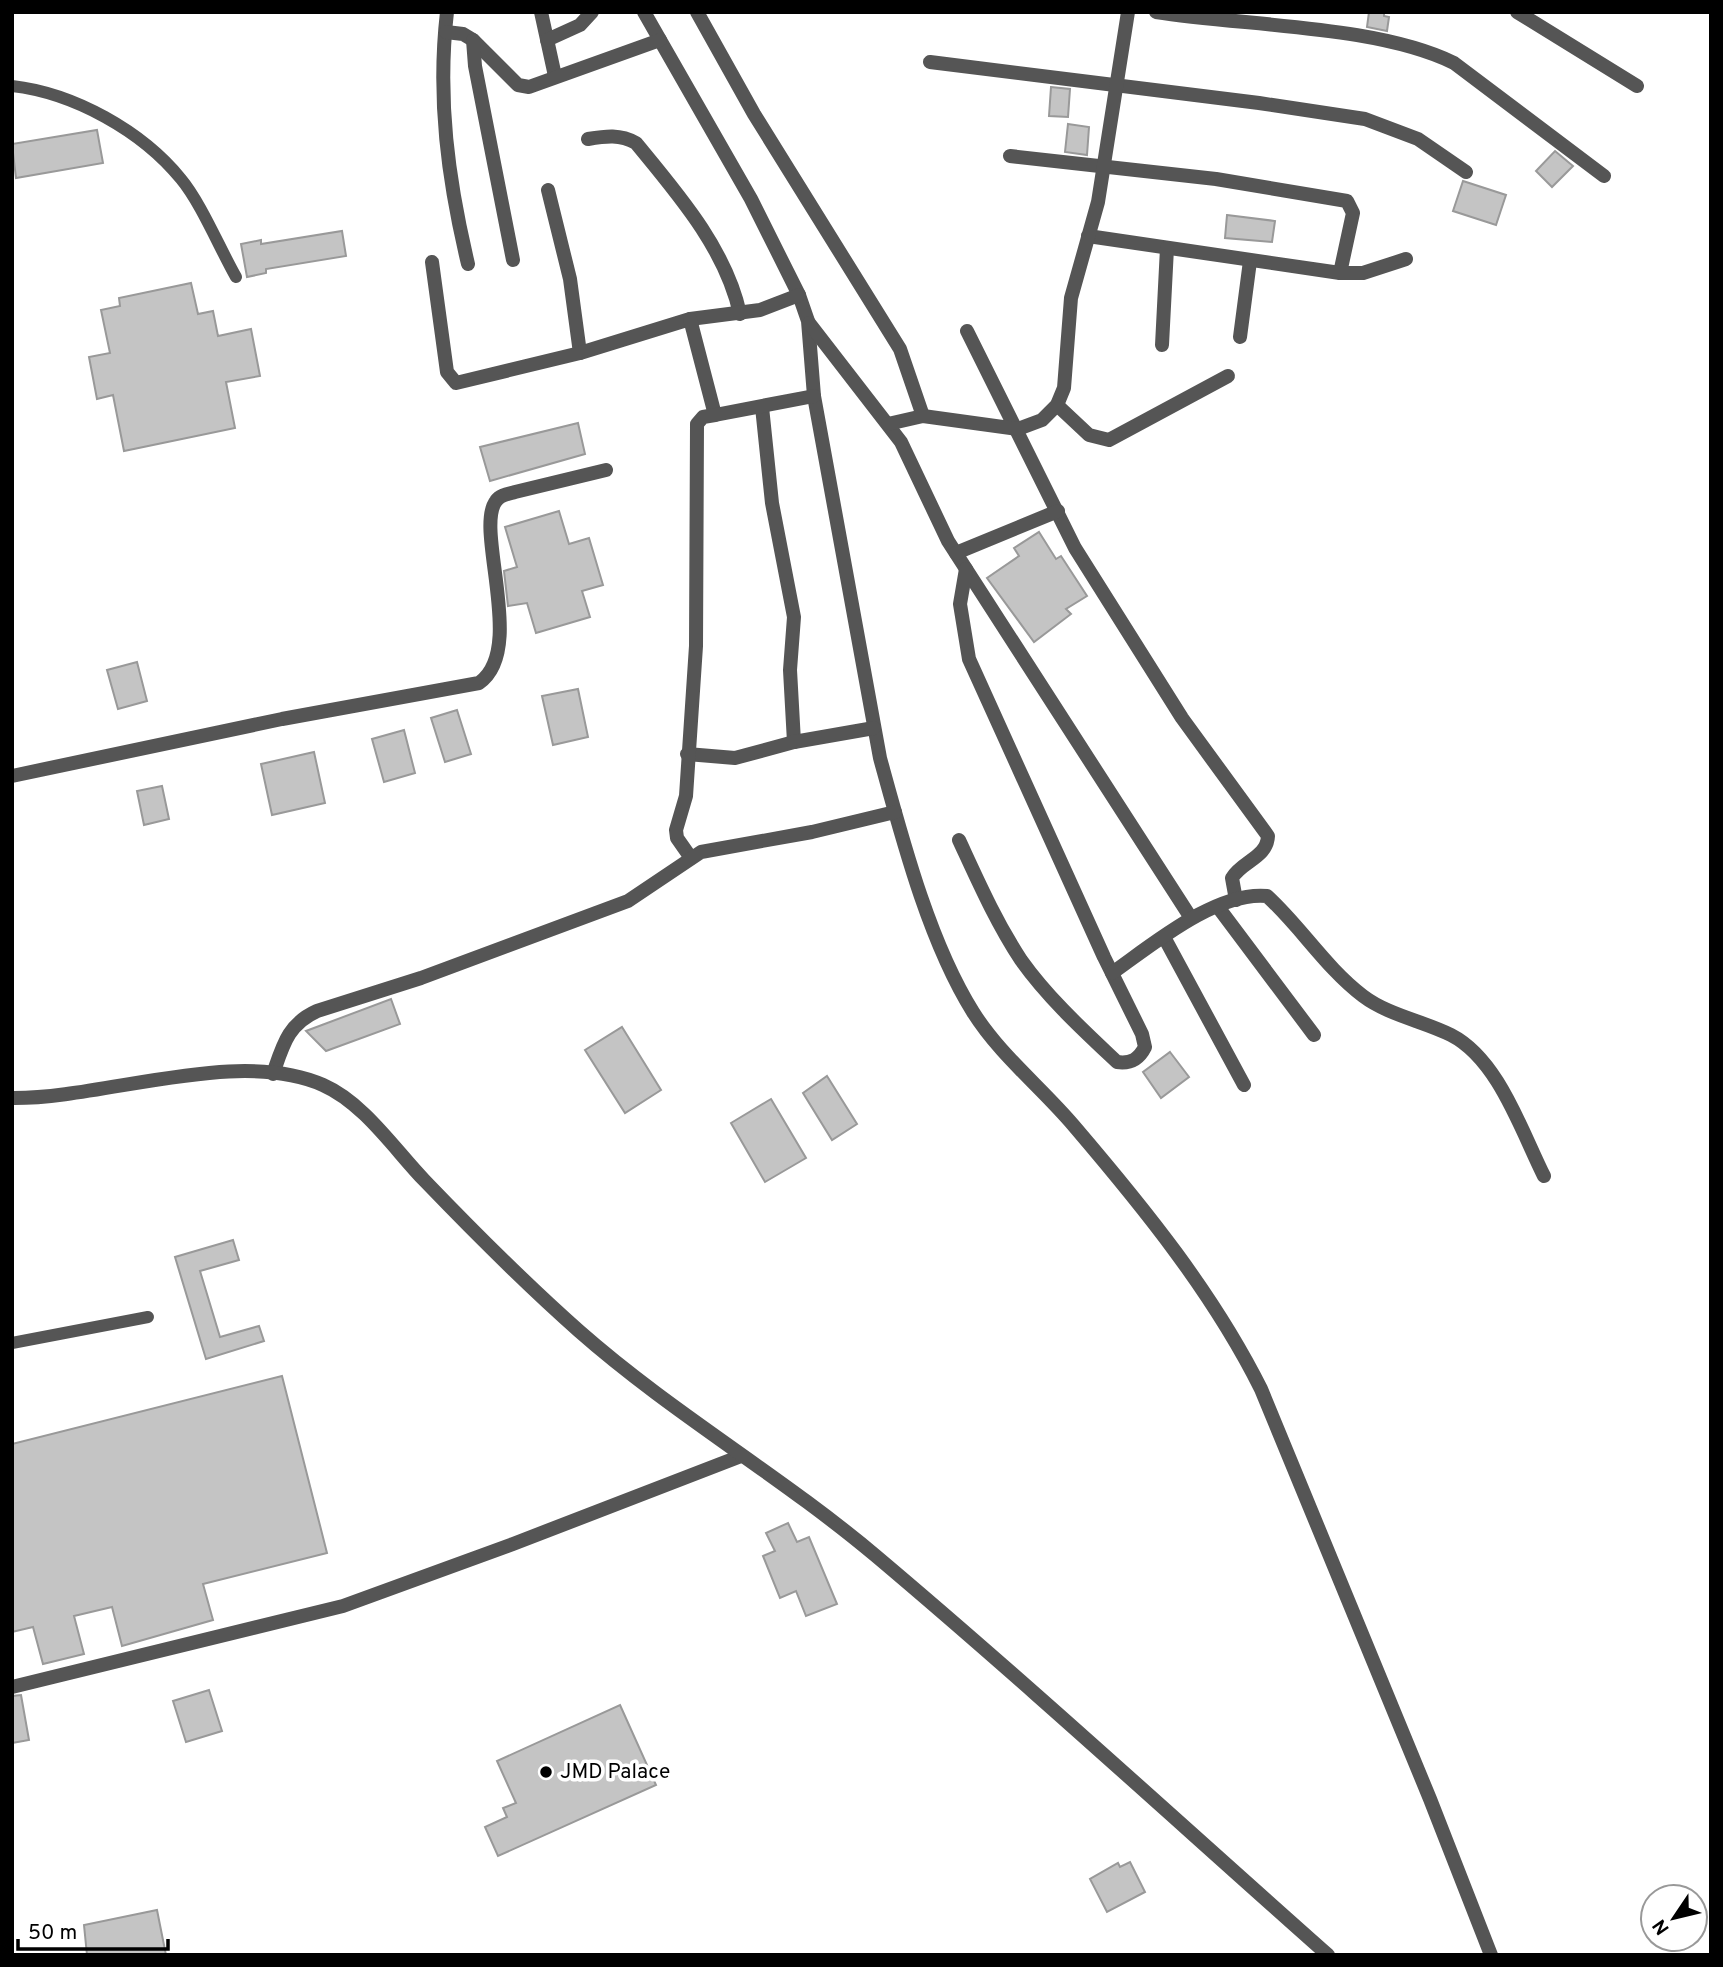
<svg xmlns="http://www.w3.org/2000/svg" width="1723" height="1967" font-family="Overpass,sans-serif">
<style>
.building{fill:#c4c4c4;stroke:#999;stroke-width:2}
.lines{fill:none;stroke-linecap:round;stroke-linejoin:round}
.service{stroke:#555;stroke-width:12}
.minor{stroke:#555;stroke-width:14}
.tertiary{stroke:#555;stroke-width:14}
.poi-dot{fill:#000;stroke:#fff;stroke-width:2.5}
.labels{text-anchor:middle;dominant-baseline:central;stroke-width:7;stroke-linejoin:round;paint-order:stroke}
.poi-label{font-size:21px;fill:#000;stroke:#fff;text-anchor:start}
</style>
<rect width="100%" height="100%" fill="#fff"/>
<!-- building -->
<g class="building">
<path d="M 1369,12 L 1384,12 L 1384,16 L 1389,17 L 1387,31 L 1367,27 Z"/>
<path d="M 1051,87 L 1070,89 L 1068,117 L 1049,116 Z"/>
<path d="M 1068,124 L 1089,127 L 1087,155 L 1065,152 Z"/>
<path d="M 97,130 L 103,163 L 16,178 L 12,144 Z"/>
<path d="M 1555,151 L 1573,166 L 1552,187 L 1536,171 Z"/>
<path d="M 1463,181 L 1506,195 L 1496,225 L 1453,211 Z"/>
<path d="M 1227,215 L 1275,221 L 1272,242 L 1225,238 Z"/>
<path d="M 342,231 L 346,256 L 266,269 L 266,273 L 247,277 L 241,244 L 261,240 L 261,244 Z"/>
<path d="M 191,283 L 198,314 L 213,311 L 218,336 L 251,329 L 260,376 L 226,382 L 235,428 L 124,451 L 113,395 L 97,399 L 89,357 L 110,353 L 101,310 L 120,306 L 119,298 Z"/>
<path d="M 578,423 L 585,454 L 490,481 L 480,447 Z"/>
<path d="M 559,511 L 569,544 L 589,538 L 603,585 L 582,591 L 590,617 L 536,633 L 527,603 L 508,606 L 504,571 L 517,567 L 505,527 Z"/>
<path d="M 1039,532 L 1056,559 L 1061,556 L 1087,596 L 1066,609 L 1071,614 L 1034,642 L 987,578 L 1019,556 L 1014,548 Z"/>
<path d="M 137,662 L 147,701 L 118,709 L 107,670 Z"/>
<path d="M 578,689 L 588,737 L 553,745 L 542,696 Z"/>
<path d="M 457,710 L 471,754 L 445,762 L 431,718 Z"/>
<path d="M 404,730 L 415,773 L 384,782 L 372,739 Z"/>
<path d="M 314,752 L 325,803 L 272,815 L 261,764 Z"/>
<path d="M 162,786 L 169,819 L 144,825 L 137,791 Z"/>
<path d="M 391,999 L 400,1024 L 326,1051 L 306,1031 Z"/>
<path d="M 622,1027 L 661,1090 L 625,1113 L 585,1050 Z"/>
<path d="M 1170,1052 L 1189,1077 L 1161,1098 L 1143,1072 Z"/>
<path d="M 827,1076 L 857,1124 L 832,1140 L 803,1093 Z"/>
<path d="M 771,1099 L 806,1158 L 765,1182 L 731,1123 Z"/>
<path d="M 233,1240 L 239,1260 L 200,1271 L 220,1337 L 259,1326 L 264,1341 L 206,1359 L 175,1257 Z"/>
<path d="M 282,1376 L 327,1553 L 203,1584 L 213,1620 L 122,1646 L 112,1607 L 74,1616 L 84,1654 L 43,1664 L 33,1627 L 12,1632 L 12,1444 Z"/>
<path d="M 788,1523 L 797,1542 L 809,1537 L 837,1604 L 806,1616 L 796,1591 L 780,1598 L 763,1556 L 775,1551 L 766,1533 Z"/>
<path d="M 209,1690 L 222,1731 L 186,1742 L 173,1701 Z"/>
<path d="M 21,1695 L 29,1740 L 12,1743 L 12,1696 Z"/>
<path d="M 620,1705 L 656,1785 L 498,1856 L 485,1827 L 507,1817 L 503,1808 L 516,1803 L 497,1761 Z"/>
<path d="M 1130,1862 L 1145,1892 L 1107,1912 L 1090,1879 L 1118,1863 L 1120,1867 Z"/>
<path d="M 157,1910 L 166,1955 L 87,1955 L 84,1925 Z"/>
</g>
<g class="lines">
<!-- service -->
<g class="service">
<path d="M 12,86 C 74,93 142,131 181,179 C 201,203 220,249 236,277"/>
<path d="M 12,1343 L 148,1317"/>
</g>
<!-- minor -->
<g class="minor">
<path d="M 447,12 C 437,98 448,180 468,264"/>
<path d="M 541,12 L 555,76"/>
<path d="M 644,12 L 751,199 L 799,295 L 808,321 L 814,396 L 880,758 C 902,838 929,942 973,1012 C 1000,1055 1041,1087 1074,1126 C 1144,1208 1213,1293 1261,1389 L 1430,1799 L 1491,1955"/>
<path d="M 697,12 L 754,114 L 900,349 L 923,416"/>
<path d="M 1156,12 C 1244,26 1377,25 1454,63 L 1604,176"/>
<path d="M 1517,12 L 1637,86"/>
<path d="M 446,32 L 463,34 L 473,40 L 518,85 L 529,87 L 660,40"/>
<path d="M 473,40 L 475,66 L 513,260"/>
<path d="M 547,40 L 580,25 L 592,12"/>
<path d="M 930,62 L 1259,103 L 1365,119 L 1418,139 L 1466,172"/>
<path d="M 588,139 C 606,136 620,134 636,143 C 678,194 726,249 740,314"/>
<path d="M 1010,156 L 1216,179 L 1347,201 L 1353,213 L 1340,273"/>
<path d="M 548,190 L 570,279 L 580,353"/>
<path d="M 1088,236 L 1340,273 L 1363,273 L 1406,259"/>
<path d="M 432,262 L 447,372 L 456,383 L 580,353 L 690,319 L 760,310 L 799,295"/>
<path d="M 690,319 L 715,415"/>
<path d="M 809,323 L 901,442 L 948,541 L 1191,918"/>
<path d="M 967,331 L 1075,548 L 1182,718 L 1268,836 C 1267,858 1242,861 1232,878 L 1236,900"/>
<path d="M 1240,337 L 1250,261"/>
<path d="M 1162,345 L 1167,248"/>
<path d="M 1057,405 L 1089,435 L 1109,440 L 1228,376"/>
<path d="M 762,407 L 772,503 L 794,617 L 790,670 L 794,742"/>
<path d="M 888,424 L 923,416 L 1018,429 L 1042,420 L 1057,405 L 1064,388 L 1071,298 L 1098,202 L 1128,12"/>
<path d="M 956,553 L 1058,511"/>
<path d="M 687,754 L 735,758 L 794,742 L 874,728"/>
<path d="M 12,776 L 282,719 L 479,683 C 527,650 474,529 496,501 C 500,495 508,494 515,492 L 606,470"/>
<path d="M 959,840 C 978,881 996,922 1021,960 C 1048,998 1083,1030 1117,1062 C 1131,1064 1139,1059 1145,1047 L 1142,1034 L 1104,957 L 969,659 L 960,604 L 966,569"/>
<path d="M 691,858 L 677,838 L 676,830 L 686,796 L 696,646 L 697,424 L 703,417 L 715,415 L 814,396"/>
<path d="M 1218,907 L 1314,1035"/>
<path d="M 1164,937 L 1244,1085"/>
<path d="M 1112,973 C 1152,945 1216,891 1267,896 C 1301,927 1326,968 1363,996 C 1388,1015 1423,1021 1451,1035 C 1498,1059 1521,1130 1544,1176"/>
<path d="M 273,1074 C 283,1045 288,1024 317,1011 L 421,978 L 628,901 L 701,852 L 812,832 L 895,812"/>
<path d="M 12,1687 L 343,1606 L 513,1544 L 741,1456"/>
</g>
<!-- tertiary -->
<path class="tertiary" d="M 12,1098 C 104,1099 237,1047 323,1085 C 364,1103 395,1150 425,1181 C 474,1232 526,1284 579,1331 C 672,1413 781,1476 876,1556 C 1029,1685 1178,1822 1328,1955"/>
</g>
<!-- markers -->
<circle class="poi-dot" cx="546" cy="1772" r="7"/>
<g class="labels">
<!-- poi labels -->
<g class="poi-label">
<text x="560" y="1772">JMD Palace</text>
</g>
</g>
<!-- border -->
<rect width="1723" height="1967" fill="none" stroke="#000000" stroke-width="28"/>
<!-- north arrow -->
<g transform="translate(1674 1918) rotate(235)"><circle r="33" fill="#ffffff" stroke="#999999" stroke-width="2"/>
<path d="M0-5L12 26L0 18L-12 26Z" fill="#000000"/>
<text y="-10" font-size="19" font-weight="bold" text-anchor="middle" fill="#000000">N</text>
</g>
<!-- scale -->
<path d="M18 1939v10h150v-10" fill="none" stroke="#000000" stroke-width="3.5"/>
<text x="28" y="1939" font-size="21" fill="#000000" stroke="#ffffff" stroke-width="5" paint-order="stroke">50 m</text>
</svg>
